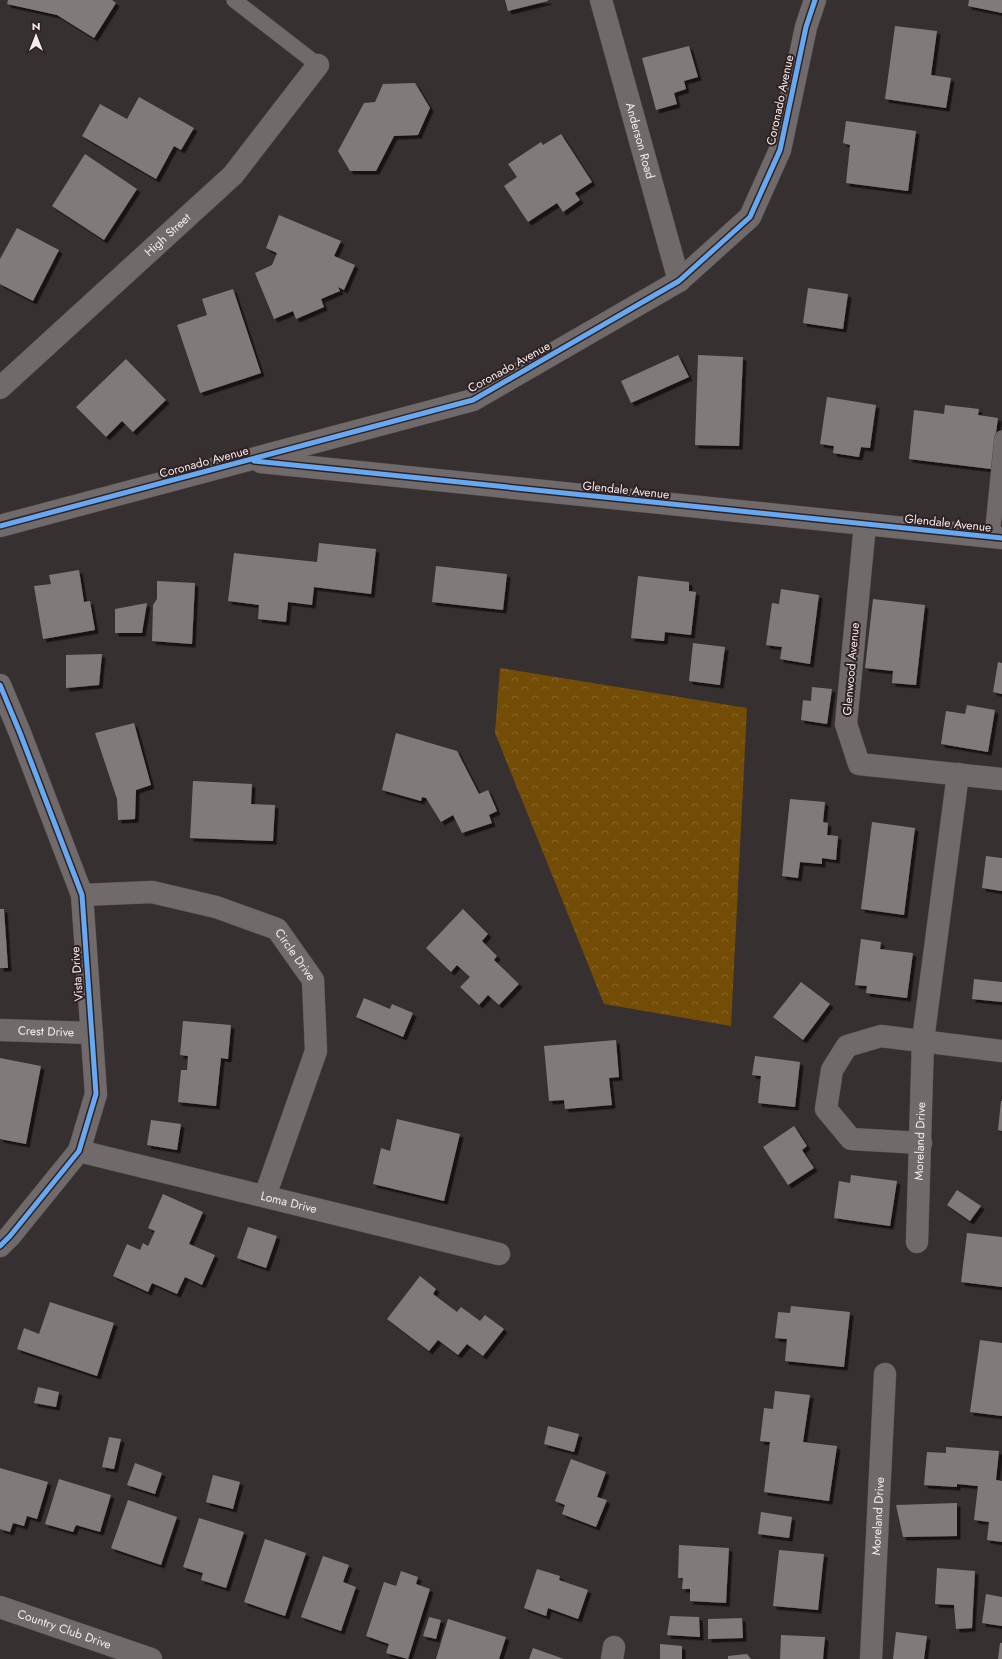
<svg xmlns="http://www.w3.org/2000/svg" width="1002" height="1659" font-family="Jost,sans-serif">
<style>
.forest{fill:url(#forest-crowns)}
.building{fill:#807a79;filter:url(#shadow)}
.lines{fill:none;stroke-linecap:round;stroke-linejoin:round}
.lane-casing{stroke:#554f4f;stroke-width:16}
.street-casing{stroke:#554f4f;stroke-width:23}
.lane{stroke:#706a6a;stroke-width:15}
.street{stroke:#706a6a;stroke-width:22}
.cycleway-casing{stroke:#302222;stroke-width:8}
.cycleway{stroke:#66a8f1;stroke-width:5}
.labels{text-anchor:middle;dominant-baseline:central;stroke-width:4;stroke-linejoin:round;paint-order:stroke}
.street-label{font-size:12px;fill:#f6ecec;stroke:#302222}
</style>
<defs>
<pattern id="forest-crowns" width="20" height="18" patternUnits="userSpaceOnUse"><rect width="20" height="18" fill="#734d06"/><path d="M2 6a3 3 0 1 1 6 0M12 15a3 3 0 1 1 6 0" fill="none" stroke="#88672a"/></pattern>
<filter id="shadow"><feDropShadow dx="3.5" dy="3.5" stdDeviation="0" flood-color="#0009"/></filter>
</defs>
<rect width="100%" height="100%" fill="#363030"/>
<!-- forest -->
<path class="forest" d="M 500,668 L 747,708 L 731,1026 L 604,1004 L 495,733 Z"/>
<!-- building -->
<g class="building">
<path d="M 8,0 L 112,0 L 116,3 L 94,38 L 57,15 L 7,4 Z"/>
<path d="M 505,0 L 548,0 L 548,1 L 508,11 Z"/>
<path d="M 969,0 L 1002,0 L 1002,13 L 968,6 Z"/>
<path d="M 895,26 L 937,31 L 931,75 L 951,78 L 946,108 L 885,99 Z"/>
<path d="M 689,46 L 698,77 L 684,81 L 686,89 L 674,93 L 677,104 L 656,110 L 642,58 Z"/>
<path d="M 415,83 L 430,108 L 418,135 L 394,136 L 376,171 L 350,171 L 338,151 L 364,103 L 375,102 L 383,84 Z"/>
<path d="M 139,97 L 194,128 L 181,150 L 174,146 L 156,179 L 82,136 L 100,104 L 127,119 Z"/>
<path d="M 846,121 L 916,131 L 908,191 L 846,183 L 850,145 L 843,143 Z"/>
<path d="M 561,134 L 592,182 L 575,193 L 580,200 L 563,212 L 557,203 L 528,222 L 504,186 L 517,177 L 508,164 L 541,142 L 543,145 Z"/>
<path d="M 85,154 L 137,189 L 104,240 L 52,206 Z"/>
<path d="M 279,215 L 341,241 L 334,256 L 355,265 L 344,290 L 338,287 L 340,291 L 321,299 L 324,307 L 296,319 L 293,311 L 274,319 L 255,273 L 272,265 L 277,253 L 266,248 Z"/>
<path d="M 17,228 L 59,250 L 33,301 L 0,284 L 0,259 Z"/>
<path d="M 808,288 L 848,294 L 843,329 L 803,323 Z"/>
<path d="M 233,289 L 261,373 L 200,393 L 177,325 L 207,315 L 202,299 Z"/>
<path d="M 678,355 L 689,377 L 631,403 L 621,381 Z"/>
<path d="M 698,355 L 743,357 L 739,446 L 695,445 Z"/>
<path d="M 126,359 L 166,400 L 133,432 L 122,421 L 106,437 L 76,407 Z"/>
<path d="M 827,397 L 876,405 L 870,448 L 861,447 L 859,457 L 833,453 L 834,446 L 820,444 Z"/>
<path d="M 945,405 L 979,409 L 978,415 L 998,418 L 991,469 L 909,459 L 914,410 L 944,414 Z"/>
<path d="M 319,543 L 376,549 L 371,594 L 314,587 L 312,605 L 288,602 L 286,622 L 258,619 L 259,605 L 228,601 L 234,553 L 317,562 Z"/>
<path d="M 436,566 L 507,574 L 503,610 L 432,602 Z"/>
<path d="M 79,570 L 84,602 L 90,601 L 95,630 L 43,639 L 34,586 L 51,584 L 49,575 Z"/>
<path d="M 638,576 L 689,582 L 689,591 L 696,592 L 691,635 L 665,632 L 664,641 L 631,638 Z"/>
<path d="M 157,581 L 195,583 L 192,644 L 152,641 L 153,605 L 157,599 Z"/>
<path d="M 781,589 L 819,595 L 810,664 L 780,659 L 782,647 L 766,645 L 772,603 L 779,604 Z"/>
<path d="M 873,599 L 925,605 L 916,685 L 892,683 L 893,671 L 865,668 Z"/>
<path d="M 147,603 L 142,633 L 115,633 L 115,609 Z"/>
<path d="M 693,643 L 725,647 L 720,685 L 689,681 Z"/>
<path d="M 102,654 L 99,685 L 66,688 L 66,655 Z"/>
<path d="M 998,662 L 1002,663 L 1002,694 L 993,692 Z"/>
<path d="M 812,687 L 832,689 L 827,724 L 801,720 L 803,700 L 811,701 Z"/>
<path d="M 967,705 L 995,710 L 988,752 L 941,744 L 946,711 L 965,714 Z"/>
<path d="M 134,723 L 151,785 L 136,790 L 135,819 L 118,820 L 117,799 L 95,733 Z"/>
<path d="M 396,733 L 457,751 L 479,794 L 488,790 L 497,811 L 489,815 L 492,823 L 462,833 L 453,815 L 441,822 L 426,798 L 422,797 L 421,801 L 382,790 Z"/>
<path d="M 193,781 L 252,784 L 251,804 L 275,805 L 273,841 L 190,838 Z"/>
<path d="M 790,799 L 825,802 L 823,822 L 828,823 L 827,835 L 838,836 L 836,860 L 822,858 L 822,864 L 800,862 L 798,878 L 782,876 Z"/>
<path d="M 872,822 L 915,828 L 904,915 L 861,909 Z"/>
<path d="M 986,856 L 1002,858 L 1002,891 L 982,888 Z"/>
<path d="M 0,909 L 4,909 L 8,968 L 0,968 Z"/>
<path d="M 463,909 L 488,934 L 482,941 L 497,956 L 494,960 L 519,984 L 499,1005 L 488,995 L 479,1005 L 460,987 L 470,977 L 457,965 L 451,972 L 426,948 Z"/>
<path d="M 861,939 L 881,942 L 880,949 L 913,953 L 907,998 L 866,993 L 867,986 L 855,985 Z"/>
<path d="M 974,979 L 1002,982 L 1002,1002 L 972,999 Z"/>
<path d="M 801,982 L 830,1004 L 803,1040 L 773,1017 Z"/>
<path d="M 364,998 L 390,1009 L 392,1004 L 413,1013 L 403,1037 L 356,1017 Z"/>
<path d="M 183,1021 L 231,1025 L 228,1059 L 221,1058 L 216,1106 L 178,1102 L 181,1070 L 187,1070 L 188,1056 L 180,1055 Z"/>
<path d="M 616,1040 L 619,1077 L 609,1078 L 612,1105 L 565,1109 L 564,1100 L 549,1101 L 544,1046 Z"/>
<path d="M 755,1056 L 800,1062 L 795,1107 L 758,1103 L 761,1076 L 752,1075 Z"/>
<path d="M 0,1058 L 41,1066 L 26,1144 L 0,1139 Z"/>
<path d="M 1001,1101 L 1002,1101 L 1002,1131 L 998,1130 Z"/>
<path d="M 397,1119 L 460,1134 L 444,1201 L 373,1184 L 381,1148 L 390,1151 Z"/>
<path d="M 151,1120 L 181,1124 L 177,1150 L 147,1145 Z"/>
<path d="M 794,1126 L 807,1146 L 802,1150 L 814,1168 L 788,1185 L 763,1147 Z"/>
<path d="M 851,1175 L 897,1181 L 890,1226 L 834,1218 L 839,1181 L 850,1183 Z"/>
<path d="M 957,1190 L 981,1206 L 970,1221 L 947,1205 Z"/>
<path d="M 163,1194 L 203,1212 L 189,1244 L 215,1255 L 202,1285 L 185,1277 L 177,1294 L 152,1283 L 148,1292 L 113,1276 L 127,1244 L 140,1250 L 143,1243 L 148,1246 L 155,1231 L 148,1228 Z"/>
<path d="M 248,1227 L 277,1236 L 266,1268 L 237,1258 Z"/>
<path d="M 967,1233 L 1002,1237 L 1002,1287 L 961,1282 Z"/>
<path d="M 420,1276 L 436,1289 L 433,1294 L 457,1312 L 461,1307 L 480,1321 L 485,1315 L 504,1329 L 483,1356 L 467,1344 L 458,1355 L 438,1340 L 429,1351 L 387,1319 Z"/>
<path d="M 50,1302 L 114,1323 L 97,1376 L 17,1349 L 24,1328 L 39,1334 Z"/>
<path d="M 791,1306 L 850,1312 L 844,1367 L 785,1361 L 787,1339 L 775,1338 L 778,1312 L 790,1313 Z"/>
<path d="M 980,1340 L 1002,1343 L 1002,1416 L 970,1412 Z"/>
<path d="M 38,1387 L 59,1392 L 56,1407 L 34,1403 Z"/>
<path d="M 775,1391 L 810,1395 L 803,1442 L 837,1446 L 829,1501 L 764,1492 L 770,1442 L 760,1441 L 764,1408 L 773,1409 Z"/>
<path d="M 548,1426 L 579,1434 L 574,1452 L 544,1444 Z"/>
<path d="M 109,1437 L 121,1439 L 114,1469 L 102,1467 Z"/>
<path d="M 946,1447 L 999,1451 L 996,1480 L 1002,1481 L 1002,1542 L 987,1540 L 989,1522 L 974,1520 L 978,1486 L 957,1484 L 957,1487 L 924,1485 L 927,1452 L 946,1453 Z"/>
<path d="M 571,1459 L 606,1472 L 597,1497 L 607,1500 L 596,1527 L 562,1514 L 565,1505 L 555,1501 Z"/>
<path d="M 135,1463 L 162,1473 L 155,1494 L 127,1485 Z"/>
<path d="M 0,1468 L 48,1482 L 37,1519 L 27,1516 L 24,1526 L 13,1523 L 10,1532 L 0,1529 Z"/>
<path d="M 213,1475 L 240,1482 L 233,1509 L 206,1502 Z"/>
<path d="M 59,1479 L 111,1495 L 100,1532 L 76,1525 L 73,1532 L 45,1524 Z"/>
<path d="M 128,1500 L 177,1517 L 161,1565 L 111,1548 Z"/>
<path d="M 957,1503 L 957,1536 L 903,1537 L 896,1505 Z"/>
<path d="M 761,1512 L 792,1517 L 789,1538 L 758,1534 Z"/>
<path d="M 199,1518 L 244,1532 L 226,1588 L 201,1580 L 203,1573 L 183,1567 Z"/>
<path d="M 265,1539 L 306,1553 L 285,1616 L 244,1602 Z"/>
<path d="M 679,1545 L 729,1548 L 726,1603 L 690,1601 L 690,1589 L 682,1589 L 683,1578 L 678,1578 Z"/>
<path d="M 779,1550 L 824,1554 L 818,1610 L 773,1606 Z"/>
<path d="M 323,1556 L 349,1565 L 343,1582 L 356,1587 L 341,1631 L 301,1617 Z"/>
<path d="M 937,1568 L 975,1571 L 972,1628 L 956,1629 L 954,1605 L 935,1604 Z"/>
<path d="M 537,1569 L 560,1576 L 559,1580 L 588,1590 L 578,1619 L 548,1608 L 546,1616 L 524,1608 Z"/>
<path d="M 401,1571 L 418,1577 L 416,1584 L 430,1589 L 408,1659 L 386,1653 L 389,1644 L 366,1636 L 384,1582 L 396,1586 Z"/>
<path d="M 986,1594 L 1002,1597 L 1002,1626 L 982,1623 Z"/>
<path d="M 670,1616 L 699,1617 L 700,1637 L 667,1635 Z"/>
<path d="M 429,1617 L 441,1620 L 436,1639 L 423,1636 Z"/>
<path d="M 742,1618 L 743,1638 L 708,1639 L 708,1619 Z"/>
<path d="M 448,1619 L 506,1637 L 499,1659 L 436,1659 Z"/>
<path d="M 896,1632 L 927,1636 L 924,1659 L 893,1659 Z"/>
<path d="M 781,1635 L 825,1637 L 823,1659 L 780,1659 Z"/>
<path d="M 1000,1643 L 1002,1643 L 1002,1659 L 998,1659 Z"/>
<path d="M 660,1644 L 682,1646 L 682,1659 L 660,1659 Z"/>
<path d="M 533,1648 L 564,1659 L 529,1659 Z"/>
<path d="M 747,1654 L 751,1659 L 728,1659 L 728,1656 Z"/>
</g>
<g class="lines">
<!-- lane casing -->
<g class="lane-casing">
<g id="lane">
<path d="M 234,0 L 318,65"/>
<path d="M 992,537 L 1002,438"/>
</g>
</g>
<!-- street casing -->
<g class="street-casing">
<g id="street">
<path id="s1" d="M 601,0 L 679,281"/>
<path id="s2" d="M 0,388 L 233,175 L 318,65"/>
<path d="M 261,462 L 1002,538"/>
<path d="M 865,524 L 846,724 L 859,764 L 1002,779"/>
<path d="M 0,526 L 473,400 L 679,281 L 750,217 L 780,150 L 806,27 L 815,0"/>
<path d="M 0,685 L 20,733 L 82,895 L 96,1094 L 79,1151 L 10,1236 L 0,1246"/>
<path id="s3" d="M 82,895 L 152,892 L 216,907 L 277,929 L 313,980 L 316,1051 L 265,1196"/>
<path id="s4" d="M 0,1030 L 92,1033"/>
<path d="M 921,1143 L 851,1139 L 826,1109 L 832,1070 L 847,1046 L 881,1036 L 1002,1051"/>
<path id="s5" d="M 79,1151 L 499,1254"/>
<path id="s6" d="M 917,1242 L 923,1040 L 958,774"/>
<path id="s7" d="M 0,1607 L 151,1659"/>
<path d="M 612,1659 L 614,1647"/>
<path id="s8" d="M 871,1659 L 885,1374"/>
</g>
</g>
<!-- lane -->
<use href="#lane" class="lane"/>
<!-- street -->
<use href="#street" class="street"/>
<!-- cycleway casing -->
<g class="cycleway-casing">
<g id="cycleway">
<path d="M 254,461 L 1002,538"/>
<path d="M 0,526 L 473,400 L 679,281 L 750,217 L 780,150 L 806,27 L 815,0"/>
<path d="M 0,685 L 20,733 L 82,895 L 96,1094 L 79,1151 L 10,1236 L 0,1246"/>
</g>
</g>
<!-- cycleway -->
<use href="#cycleway" class="cycleway"/>
</g>
<g class="labels">
<!-- street labels -->
<g class="street-label">
<text transform="translate(780 100) rotate(-78)">Coronado Avenue</text>
<text stroke="none"><textPath href="#s1" startOffset="146">Anderson Road</textPath></text>
<text stroke="none"><textPath href="#s2" startOffset="227">High Street</textPath></text>
<text transform="translate(509 367) rotate(-29)">Coronado Avenue</text>
<text transform="translate(204 462) rotate(-15)">Coronado Avenue</text>
<text transform="translate(626 490) rotate(6)">Glendale Avenue</text>
<text transform="translate(948 523) rotate(6)">Glendale Avenue</text>
<text transform="translate(851 669) rotate(-85)">Glenwood Avenue</text>
<text stroke="none"><textPath href="#s3" startOffset="232">Circle Drive</textPath></text>
<text transform="translate(77 974) rotate(-94)">Vista Drive</text>
<text stroke="none"><textPath href="#s4" startOffset="46">Crest Drive</textPath></text>
<text stroke="none"><textPath href="#s6" startOffset="101">Moreland Drive</textPath></text>
<text stroke="none"><textPath href="#s5" startOffset="216">Loma Drive</textPath></text>
<text stroke="none"><textPath href="#s8" startOffset="143">Moreland Drive</textPath></text>
<text stroke="none"><textPath href="#s7" startOffset="68">Country Club Drive</textPath></text>
</g>
</g>
<!-- north arrow -->
<g transform="translate(36 36)" stroke="#302222" stroke-width="3" paint-order="stroke">
<path d="M0-3L7 15L0 10L-7 15Z" fill="#f6ecec"/>
<text y="-6" font-size="11" font-weight="bold" text-anchor="middle" fill="#f6ecec">N</text>
</g>
</svg>
